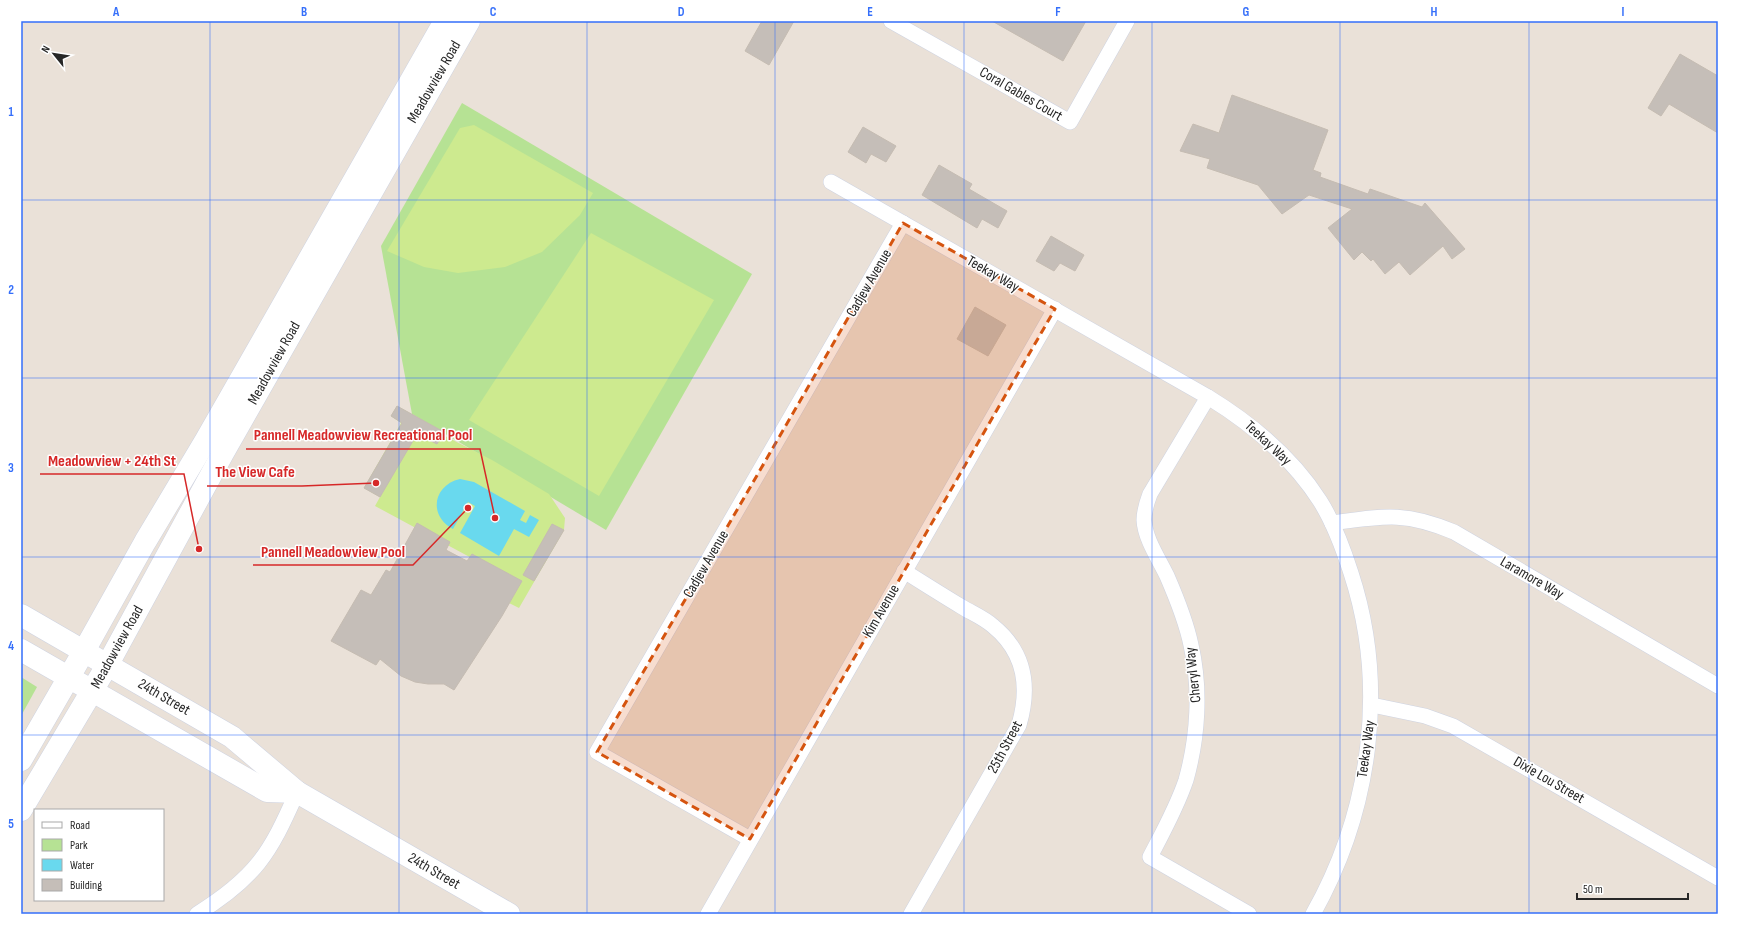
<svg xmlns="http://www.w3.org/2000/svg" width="1739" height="935" font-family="'Sofia Sans Condensed',sans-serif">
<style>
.green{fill:#b6e294}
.pitch{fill:#cdea8f}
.water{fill:#69d9ee}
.building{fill:#c5beb8;stroke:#c5bcb2}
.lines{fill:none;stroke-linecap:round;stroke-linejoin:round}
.street-casing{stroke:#ced3e1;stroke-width:16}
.secondary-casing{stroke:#ced3e1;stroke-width:23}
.street{stroke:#fff;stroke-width:15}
.secondary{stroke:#fff;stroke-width:22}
.marked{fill:#d5540f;fill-opacity:0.2;stroke:#d5540f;stroke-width:3;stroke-dasharray:8 5;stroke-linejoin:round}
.grid{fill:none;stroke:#356ffa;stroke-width:1;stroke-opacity:0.55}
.labels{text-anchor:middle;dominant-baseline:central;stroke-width:3;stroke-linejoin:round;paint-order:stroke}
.street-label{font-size:15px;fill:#272727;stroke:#fff}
.leader{fill:none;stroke:#d62828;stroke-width:1.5}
.callout-dot{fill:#d62828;stroke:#fff;stroke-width:1.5}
.callout-label{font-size:16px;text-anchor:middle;font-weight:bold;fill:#d62828;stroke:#fff;stroke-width:3;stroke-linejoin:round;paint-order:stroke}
.neatline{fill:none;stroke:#356ffa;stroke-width:1.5}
.grid-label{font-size:13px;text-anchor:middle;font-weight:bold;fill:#356ffa}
</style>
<rect width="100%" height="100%" fill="#eae1d8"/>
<!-- green -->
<g class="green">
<path d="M 462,103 L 752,274 L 606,530 L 412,414 L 381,246 Z"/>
<path d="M 21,677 L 37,687 L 21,716 Z"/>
</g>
<!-- pitch -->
<g class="pitch">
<path d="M 474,125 L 593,193 L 580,215 L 542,252 L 505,267 L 458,273 L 424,267 L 387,251 L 460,128 Z"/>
<path d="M 591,233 L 714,300 L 599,496 L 469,420 Z"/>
<path d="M 397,406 L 444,432 L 443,435 L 492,460 L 549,494 L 565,518 L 564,530 L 519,608 L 509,603 L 518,583 L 375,506 L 380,497 L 364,488 L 401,423 L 391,416 Z"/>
</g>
<!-- water -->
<path class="water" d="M 460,479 L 474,482 L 525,511 L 520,520 L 526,523 L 530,515 L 539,520 L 529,537 L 514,529 L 499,556 L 460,533 L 475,506 L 468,502 L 453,529 C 428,516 433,485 460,479 Z"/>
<!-- building -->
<g class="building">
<path d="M 762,21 L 794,21 L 769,65 L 745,51 Z"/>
<path d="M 992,21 L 1086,21 L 1063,61 Z"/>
<path d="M 1680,54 L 1718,76 L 1718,133 L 1669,104 L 1661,116 L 1648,108 Z"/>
<path d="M 1232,95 L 1328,130 L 1313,170 L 1321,173 L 1320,177 L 1368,194 L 1370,189 L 1422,207 L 1425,203 L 1465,249 L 1452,259 L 1443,246 L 1410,275 L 1399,262 L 1385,274 L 1373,259 L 1371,261 L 1362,252 L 1354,260 L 1328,228 L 1352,209 L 1309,195 L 1282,214 L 1258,185 L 1207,168 L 1210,159 L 1180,151 L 1193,124 L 1219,133 Z"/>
<path d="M 863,127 L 896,146 L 886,162 L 871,154 L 866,163 L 848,152 Z"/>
<path d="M 939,165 L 972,184 L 969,189 L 1007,211 L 998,228 L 982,219 L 977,228 L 922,195 Z"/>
<path d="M 1051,236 L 1084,255 L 1075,271 L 1060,263 L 1054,271 L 1036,261 Z"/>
<path d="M 975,307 L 1006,325 L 988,356 L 957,339 Z"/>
<path d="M 397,406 L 444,432 L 437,444 L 417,434 L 380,497 L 364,488 L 402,423 L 391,416 Z"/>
<path d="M 417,523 L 450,542 L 446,550 L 467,561 L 472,554 L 522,581 L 502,616 L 454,690 L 444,684 L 428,684 L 415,682 L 401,676 L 380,659 L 376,665 L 331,641 L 361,590 L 371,595 L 386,570 L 390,572 Z"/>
<path d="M 552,524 L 564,530 L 534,581 L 523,575 Z"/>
</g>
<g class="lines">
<!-- street casing -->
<g class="street-casing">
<g id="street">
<path d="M 891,21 L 1070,122 L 1127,21"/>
<path d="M 831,182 L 1208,397 C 1252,424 1292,457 1320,501 C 1334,523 1343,548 1351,573 C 1388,686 1371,811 1313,914"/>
<path d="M 1208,397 L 1150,494 C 1147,502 1144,511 1144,520 C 1145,539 1159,559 1167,576 C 1177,599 1186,621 1191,645 C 1201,689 1198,737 1186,780 C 1177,807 1163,832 1150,857 L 1249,914"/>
<path d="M 1332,523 C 1383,516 1405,511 1454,532 L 1718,686"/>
<path d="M 904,571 C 923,583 942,595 962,607 C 972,613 984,618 993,626 C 1025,652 1030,687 1019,725 L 911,914"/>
<path d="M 1372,705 L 1425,716 L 1453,726 L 1718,878"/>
<path d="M 750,839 L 597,752 L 903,223"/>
<path d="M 197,914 C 255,878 270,854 297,792"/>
<path d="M 708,914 L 1055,309"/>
</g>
</g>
<!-- secondary casing -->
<g class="secondary-casing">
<g id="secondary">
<path d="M 21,615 L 232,737 L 297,792 L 509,914"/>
<path d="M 21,650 L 267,791 L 297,792"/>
<path d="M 21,760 L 84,651 L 145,542 L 206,440 L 445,21"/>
<path d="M 21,810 L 108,664 L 223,453 L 469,21"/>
</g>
</g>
<!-- street -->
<use href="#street" class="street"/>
<!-- secondary -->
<use href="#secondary" class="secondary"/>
</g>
<!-- marked area -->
<path class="marked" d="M 903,223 L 1055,309 L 750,839 L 597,752 Z"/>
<!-- grid -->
<path class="grid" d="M 210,21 L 210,914M 399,21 L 399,914M 587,21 L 587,914M 775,21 L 775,914M 964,21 L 964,914M 1152,21 L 1152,914M 1340,21 L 1340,914M 1529,21 L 1529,914M 21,200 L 1718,200M 21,378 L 1718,378M 21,557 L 1718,557M 21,735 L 1718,735"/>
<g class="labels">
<!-- street labels -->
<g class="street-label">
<text transform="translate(434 82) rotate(-60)">Meadowview Road</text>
<text transform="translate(1021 94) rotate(30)">Coral Gables Court</text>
<text transform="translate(993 274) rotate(30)">Teekay Way</text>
<text transform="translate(869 283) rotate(-60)">Cadjew Avenue</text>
<text transform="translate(274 363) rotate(-61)">Meadowview Road</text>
<text transform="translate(1268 443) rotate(43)">Teekay Way</text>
<text transform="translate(706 564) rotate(-60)">Cadjew Avenue</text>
<text transform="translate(1532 578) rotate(30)">Laramore Way</text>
<text transform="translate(881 611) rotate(-60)">Kim Avenue</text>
<text transform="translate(117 647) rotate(-61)">Meadowview Road</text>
<text transform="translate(1193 675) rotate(-96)">Cheryl Way</text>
<text transform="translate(164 697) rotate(30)">24th Street</text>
<text transform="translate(1005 747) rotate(-62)">25th Street</text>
<text transform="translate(1366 749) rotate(-82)">Teekay Way</text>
<text transform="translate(1549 780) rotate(30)">Dixie Lou Street</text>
<text transform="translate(434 871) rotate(30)">24th Street</text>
</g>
</g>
<!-- callouts -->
<path class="leader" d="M495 518L480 449H246M199 549L184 474H40M376 483L302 486H207M468 508L413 565H253"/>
<g class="callout-dot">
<circle cx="495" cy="518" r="4"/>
<circle cx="199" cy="549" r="4"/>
<circle cx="376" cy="483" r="4"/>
<circle cx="468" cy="508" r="4"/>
</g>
<g class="callout-label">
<text x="363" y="440">Pannell Meadowview Recreational Pool</text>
<text x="112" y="466">Meadowview + 24th St</text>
<text x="255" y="477">The View Cafe</text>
<text x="333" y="557">Pannell Meadowview Pool</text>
</g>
<!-- border -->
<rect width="1739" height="935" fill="none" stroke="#ffffff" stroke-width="44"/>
<!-- legend -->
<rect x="34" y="809" width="130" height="92" fill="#ffffff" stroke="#a9a9a9"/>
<rect x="42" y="822" width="20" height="6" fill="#ffffff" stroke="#a9a9a9"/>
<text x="70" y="829" font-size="12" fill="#272727">Road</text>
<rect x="42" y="839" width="20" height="12" fill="#b6e294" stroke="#a9a9a9"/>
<text x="70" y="849" font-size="12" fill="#272727">Park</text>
<rect x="42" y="859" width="20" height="12" fill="#69d9ee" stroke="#a9a9a9"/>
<text x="70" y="869" font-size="12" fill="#272727">Water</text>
<rect x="42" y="879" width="20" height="12" fill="#c5beb8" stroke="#a9a9a9"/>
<text x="70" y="889" font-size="12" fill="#272727">Building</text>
<!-- north arrow -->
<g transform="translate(54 54) rotate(300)" stroke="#ffffff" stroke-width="3" paint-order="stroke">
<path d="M0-3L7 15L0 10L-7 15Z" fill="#272727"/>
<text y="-6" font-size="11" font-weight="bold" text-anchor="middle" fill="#272727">N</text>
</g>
<!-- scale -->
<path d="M1577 893v6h111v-6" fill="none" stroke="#272727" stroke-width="2"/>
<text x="1583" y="893" font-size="12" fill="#272727" stroke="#ffffff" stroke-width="3" paint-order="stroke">50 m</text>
<rect x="22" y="22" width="1695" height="891" class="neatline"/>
<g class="grid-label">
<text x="116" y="16">A</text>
<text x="304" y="16">B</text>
<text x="493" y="16">C</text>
<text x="681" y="16">D</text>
<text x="870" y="16">E</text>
<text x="1058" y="16">F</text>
<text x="1246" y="16">G</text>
<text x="1434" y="16">H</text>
<text x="1623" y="16">I</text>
<text x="11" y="116">1</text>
<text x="11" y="294">2</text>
<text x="11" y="472">3</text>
<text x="11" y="650">4</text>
<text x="11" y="828">5</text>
</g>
</svg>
